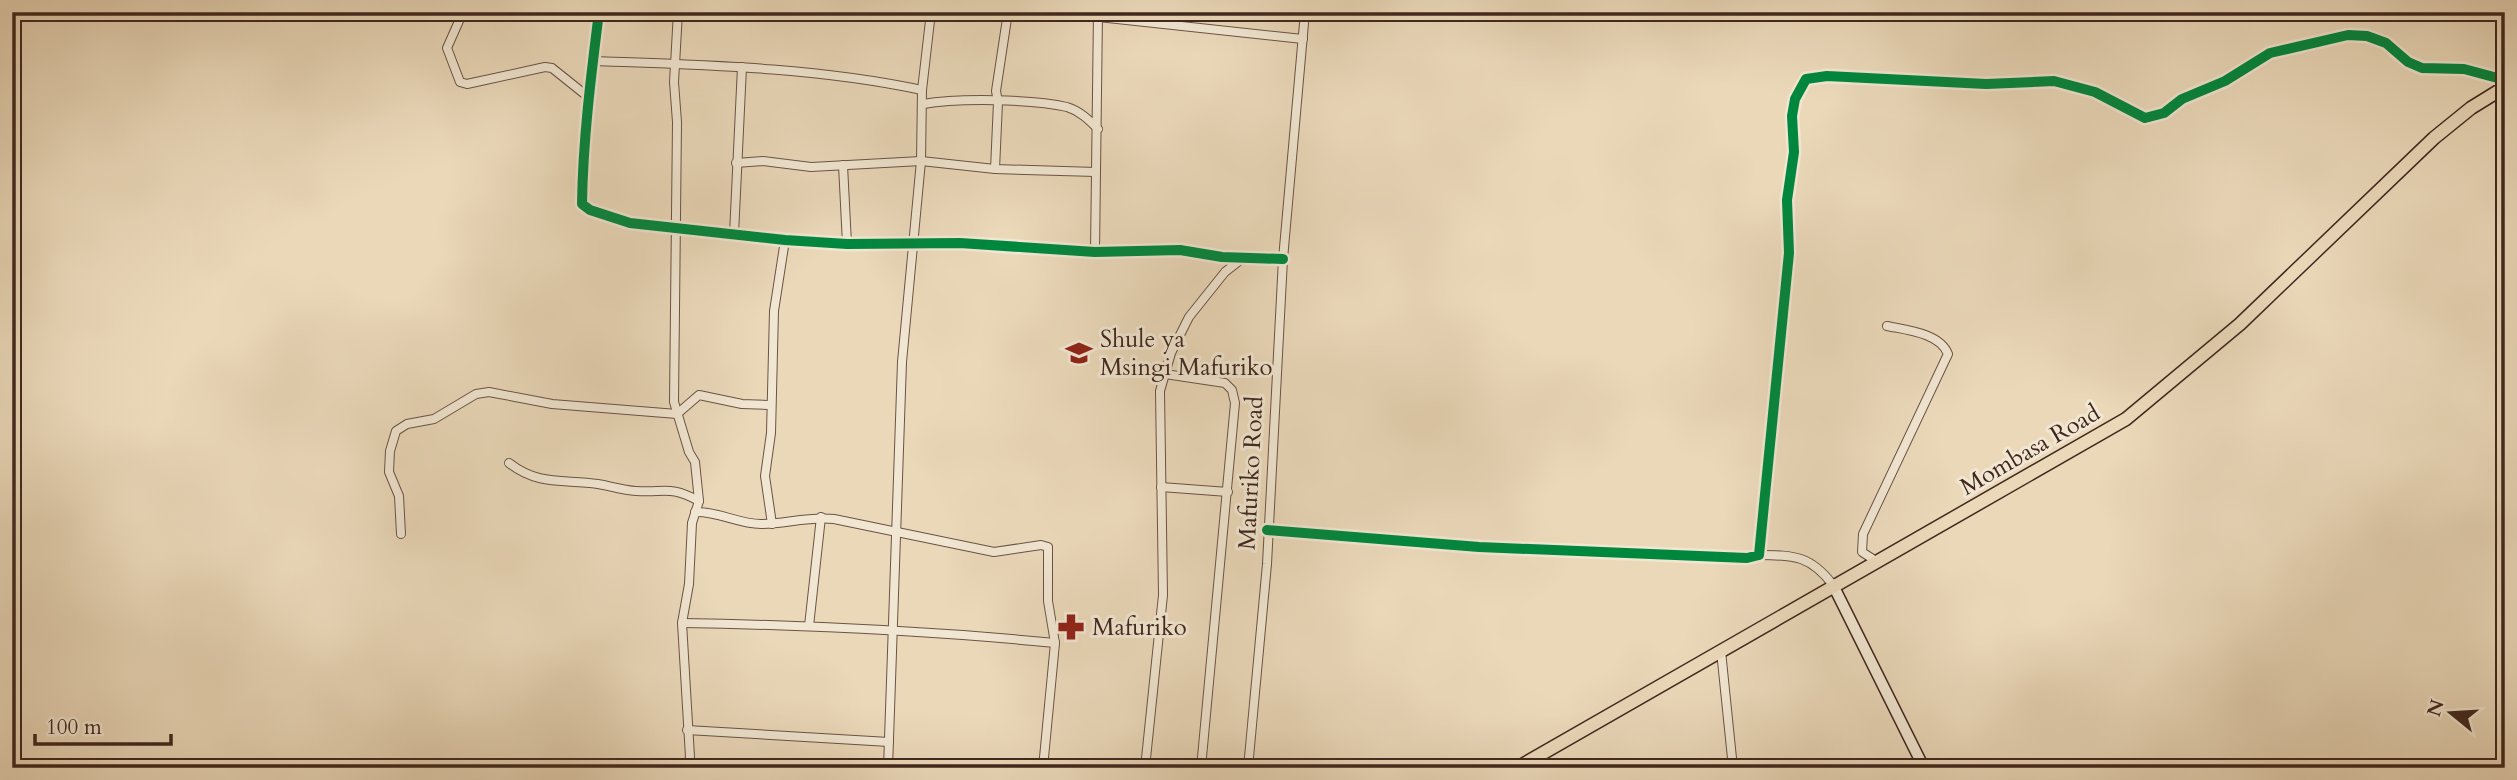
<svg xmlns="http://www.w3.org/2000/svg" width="2517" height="780" font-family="Cardo,serif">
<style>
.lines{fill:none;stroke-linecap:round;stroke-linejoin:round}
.minor-casing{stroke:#6a5345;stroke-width:10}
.secondary-casing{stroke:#40271e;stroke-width:13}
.trunk-casing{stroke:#40271e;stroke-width:15}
.minor{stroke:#f1e6d2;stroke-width:8}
.secondary{stroke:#f1e6d2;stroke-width:10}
.trunk{stroke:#ead8b9;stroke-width:12}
.cycleway-casing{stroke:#f1e6d2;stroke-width:15}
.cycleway{stroke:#00873e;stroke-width:10}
.labels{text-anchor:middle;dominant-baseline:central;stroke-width:6;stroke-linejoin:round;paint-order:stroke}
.poi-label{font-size:24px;fill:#40271e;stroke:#f1e6d2;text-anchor:start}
.street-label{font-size:24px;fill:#40271e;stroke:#f1e6d2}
</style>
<rect width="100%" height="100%" fill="#ead8b9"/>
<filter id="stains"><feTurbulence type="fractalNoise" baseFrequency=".00286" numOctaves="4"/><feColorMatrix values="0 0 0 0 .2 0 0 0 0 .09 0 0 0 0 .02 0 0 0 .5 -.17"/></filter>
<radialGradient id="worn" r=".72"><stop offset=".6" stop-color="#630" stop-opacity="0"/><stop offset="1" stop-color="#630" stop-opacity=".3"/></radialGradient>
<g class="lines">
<!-- minor casing -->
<g class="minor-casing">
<g id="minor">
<path d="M 463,12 L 447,48 L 460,82 L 467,84 L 545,67 L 552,68 L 587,96"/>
<path d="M 599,12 C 591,76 583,139 582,204 L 590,210 L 630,223 L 785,240 L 847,244 L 960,243 L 1095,252 L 1180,250 L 1222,257 L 1283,259"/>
<path d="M 678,12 L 674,82 L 677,122 L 674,402 L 689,452 L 695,462 L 699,501 L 692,523 L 689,584 L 682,623 L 690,757 L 687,768"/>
<path d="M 1052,12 L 1303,39"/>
<path d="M 594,61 C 703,65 814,67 922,90"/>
<path d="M 923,104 C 958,98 1033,99 1067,107 C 1080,111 1089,120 1098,129"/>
<path d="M 736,163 L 763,161 L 811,167 L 921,161 L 995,169 L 1096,172"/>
<path d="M 843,165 L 847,244"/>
<path d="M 995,169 L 998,102 L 996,91 L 1008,12"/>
<path d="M 734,234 L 742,67"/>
<path d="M 1095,252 L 1098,12"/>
<path d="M 1165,374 L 1225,383 L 1232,390 L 1235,403 L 1201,768"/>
<path d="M 509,463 C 538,486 564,479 598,484 C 610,486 623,490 636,491 C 666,493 669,485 699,501"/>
<path d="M 1161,487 L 1228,492"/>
<path d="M 695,512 C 718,511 738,524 761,524 C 785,524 809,516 834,519 L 994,552 L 1041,545 L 1048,547 L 1048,601 L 1055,643 L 1043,768"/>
<path d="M 772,524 L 765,476 L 771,433 L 774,311 L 785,240"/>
<path d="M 1267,530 L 1479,547 L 1747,558 L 1759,555 L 1789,253 L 1787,200 L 1794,152 L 1792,116 L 1795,99 L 1806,79 L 1827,76 L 1986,84 L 2054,81 L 2095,92 L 2145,118 L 2164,113 L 2182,99 L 2225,81 L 2270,53 L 2348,35 L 2367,36 L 2386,43 L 2408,62 L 2422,68 L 2464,69 L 2505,80"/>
<path d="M 401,534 L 399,496 L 389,472 L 390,451 L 396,431 L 407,424 L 434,419 L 476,394 L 489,392 L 552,404 L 677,414 L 699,395 L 742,404 L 769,405"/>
<path d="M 1759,555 C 1795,555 1811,556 1833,585"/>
<path d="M 1876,561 L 1862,552 L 1863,534 L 1948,354 C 1940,333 1906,330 1887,326"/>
<path d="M 682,623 C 806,625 931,631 1055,643"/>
<path d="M 809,626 L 821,517"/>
<path d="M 1721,651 L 1733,768"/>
<path d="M 687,730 L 889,742"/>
<path d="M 888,768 L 902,362 L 921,161 L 922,90 L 931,12"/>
<path d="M 1145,768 L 1163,595 L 1160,391 L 1171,353 L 1189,317 L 1225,272 L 1244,257"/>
<path d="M 1248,768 L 1267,564 L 1283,259 L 1305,12"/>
<path d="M 1901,768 L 1921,761"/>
</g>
</g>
<!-- secondary casing -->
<g class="secondary-casing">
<path id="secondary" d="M 1833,585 L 1924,768"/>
</g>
<!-- trunk casing -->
<g class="trunk-casing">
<path id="trunk" d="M 1517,768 L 2126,419 L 2240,324 L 2434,138 L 2471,108 L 2505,87"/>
</g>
<!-- minor -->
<use href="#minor" class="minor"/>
<!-- secondary -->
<use href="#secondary" class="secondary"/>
<!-- trunk -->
<use href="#trunk" class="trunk"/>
<!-- cycleway casing -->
<g class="cycleway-casing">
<g id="cycleway">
<path d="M 599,12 C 591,76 583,139 582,204 L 590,210 L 630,223 L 785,240 L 847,244 L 960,243 L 1095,252 L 1180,250 L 1222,257 L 1283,259"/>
<path d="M 1267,530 L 1479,547 L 1747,558 L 1759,555 L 1789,253 L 1787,200 L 1794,152 L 1792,116 L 1795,99 L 1806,79 L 1827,76 L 1986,84 L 2054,81 L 2095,92 L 2145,118 L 2164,113 L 2182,99 L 2225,81 L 2270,53 L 2348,35 L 2367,36 L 2386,43 L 2408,62 L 2422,68 L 2464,69 L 2505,80"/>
</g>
</g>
<!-- cycleway -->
<use href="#cycleway" class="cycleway"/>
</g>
<!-- icons -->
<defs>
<g id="school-bare" transform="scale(2.1)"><path d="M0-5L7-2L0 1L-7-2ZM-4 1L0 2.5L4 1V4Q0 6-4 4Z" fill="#8f2418" stroke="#f1e6d2" stroke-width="2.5" paint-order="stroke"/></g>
<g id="pharmacy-bare" transform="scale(2.1)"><path d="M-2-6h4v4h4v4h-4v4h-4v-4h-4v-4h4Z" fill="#8f2418" stroke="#f1e6d2" stroke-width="2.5" paint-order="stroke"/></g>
</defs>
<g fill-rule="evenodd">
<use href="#school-bare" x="1079" y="353"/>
<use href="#pharmacy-bare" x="1071" y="627"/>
</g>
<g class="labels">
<!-- poi labels -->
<g class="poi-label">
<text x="1100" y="339">Shule ya<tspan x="1100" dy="28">Msingi Mafuriko</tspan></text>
<text x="1092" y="627">Mafuriko</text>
</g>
<!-- street labels -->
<g class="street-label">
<text transform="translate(2030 450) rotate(-30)">Mombasa Road</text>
<text transform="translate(1251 473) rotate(-87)">Mafuriko Road</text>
</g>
</g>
<!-- margin -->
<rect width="2517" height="780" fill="none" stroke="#ead8b9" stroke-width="42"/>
<rect x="14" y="14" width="2489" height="752" fill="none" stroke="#40271e" stroke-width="3.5"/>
<rect x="21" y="21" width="2475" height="738" fill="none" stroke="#40271e" stroke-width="2"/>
<!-- north arrow -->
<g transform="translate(2451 713) rotate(288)" stroke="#f1e6d2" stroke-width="5" paint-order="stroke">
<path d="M0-5L12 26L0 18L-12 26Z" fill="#40271e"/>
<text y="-10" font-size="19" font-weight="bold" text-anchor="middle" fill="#40271e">N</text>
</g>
<!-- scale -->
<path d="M35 734v10h136v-10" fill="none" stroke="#40271e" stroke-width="3.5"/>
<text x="46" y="734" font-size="21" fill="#40271e" stroke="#f1e6d2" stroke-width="5" paint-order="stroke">100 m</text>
<rect width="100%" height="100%" filter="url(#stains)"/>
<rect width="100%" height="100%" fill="url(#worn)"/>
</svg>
